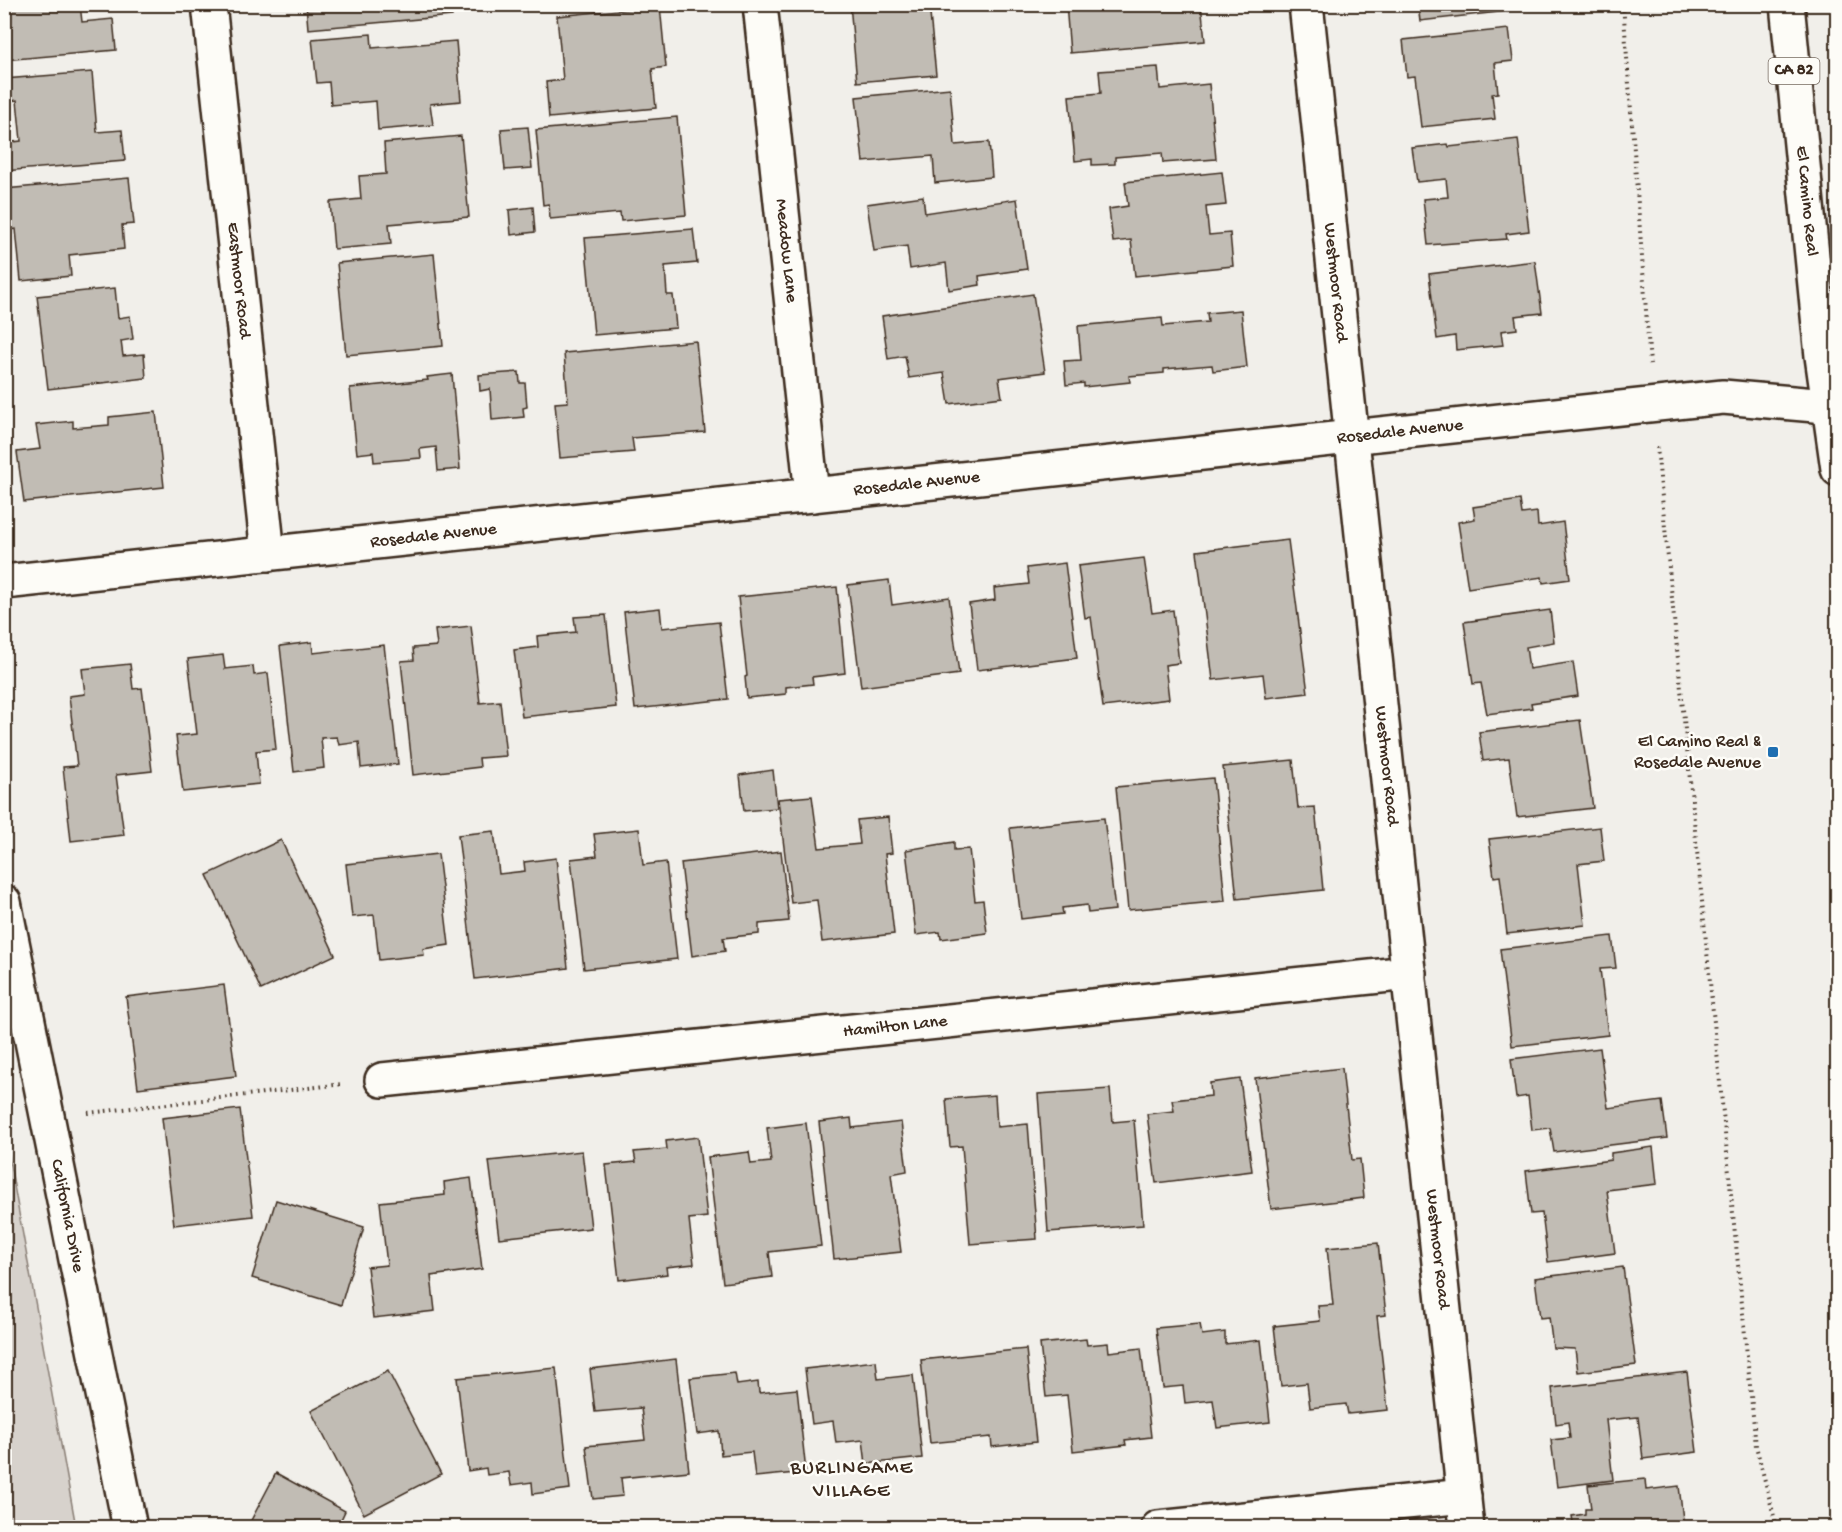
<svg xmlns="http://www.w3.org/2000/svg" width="1842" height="1532" font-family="'Gochi Hand',sans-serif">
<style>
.green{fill:#d7d2cc;stroke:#897e75;stroke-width:1.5}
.building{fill:#c1bcb4;stroke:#3b2a1e;stroke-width:1.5}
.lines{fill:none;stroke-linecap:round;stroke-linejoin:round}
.minor-casing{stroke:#3b2a1e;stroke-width:38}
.major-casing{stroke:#3b2a1e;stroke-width:38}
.path{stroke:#3b2a1e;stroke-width:4;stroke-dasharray:1.5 4.5;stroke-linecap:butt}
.minor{stroke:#fdfcf7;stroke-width:33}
.major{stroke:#fdfcf7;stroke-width:33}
.poi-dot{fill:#1f6fb2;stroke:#fdfcf7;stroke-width:2}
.labels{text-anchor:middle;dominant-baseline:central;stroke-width:5;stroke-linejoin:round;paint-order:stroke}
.shield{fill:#fdfcf7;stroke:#75695f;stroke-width:1.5}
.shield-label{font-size:16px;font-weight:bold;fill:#3b2a1e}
.street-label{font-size:18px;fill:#3b2a1e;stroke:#fdfcf7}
.poi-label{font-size:18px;fill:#3b2a1e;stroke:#fdfcf7;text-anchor:end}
.neighbourhood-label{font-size:20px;letter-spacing:1.5px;fill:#3b2a1e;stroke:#fdfcf7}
</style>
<rect width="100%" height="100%" fill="#f1efea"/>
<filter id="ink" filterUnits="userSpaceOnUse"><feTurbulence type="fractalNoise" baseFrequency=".0167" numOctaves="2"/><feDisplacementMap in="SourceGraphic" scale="12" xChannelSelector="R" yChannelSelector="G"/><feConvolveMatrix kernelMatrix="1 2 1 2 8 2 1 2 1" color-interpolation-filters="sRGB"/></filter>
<g filter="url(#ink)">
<!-- green -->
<path class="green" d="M 4,1135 L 5,1136 L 76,1527 L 5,1527 Z"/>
<!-- building -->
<g class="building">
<path d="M 7,4 L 80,4 L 82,22 L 113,19 L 116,50 L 4,60 L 4,14 L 8,14 Z"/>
<path d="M 306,4 L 451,4 L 452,16 L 308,29 Z"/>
<path d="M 850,4 L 929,4 L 936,75 L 857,82 Z"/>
<path d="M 1066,4 L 1201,4 L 1205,41 L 1070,53 Z"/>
<path d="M 1418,4 L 1506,4 L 1507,11 L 1420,21 Z"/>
<path d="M 660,6 L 666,67 L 652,69 L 656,108 L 549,118 L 546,82 L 563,80 L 557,16 Z"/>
<path d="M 1509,29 L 1513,61 L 1495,63 L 1498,93 L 1492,94 L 1495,119 L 1421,127 L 1415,76 L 1407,77 L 1403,40 Z"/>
<path d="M 371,34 L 372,48 L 456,41 L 461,101 L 430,104 L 433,125 L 378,130 L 376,101 L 331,105 L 329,82 L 317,83 L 312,39 Z"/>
<path d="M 1158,67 L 1160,89 L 1209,84 L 1216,159 L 1163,163 L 1162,153 L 1115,157 L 1115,164 L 1092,165 L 1092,159 L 1075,161 L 1069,96 L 1101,93 L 1099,71 Z"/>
<path d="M 92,72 L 97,132 L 122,130 L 125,161 L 4,171 L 4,143 L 21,141 L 17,100 L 4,102 L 4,79 Z"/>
<path d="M 950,88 L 955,145 L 989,142 L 992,177 L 935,183 L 933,156 L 863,162 L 856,97 Z"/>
<path d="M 677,117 L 686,215 L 621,221 L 620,213 L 550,219 L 549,204 L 543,205 L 536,130 Z"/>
<path d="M 528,127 L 532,168 L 505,170 L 501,129 Z"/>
<path d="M 461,136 L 469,217 L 389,224 L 391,244 L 334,249 L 330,202 L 361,199 L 359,176 L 386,174 L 384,143 Z"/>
<path d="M 1518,139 L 1529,231 L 1506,234 L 1507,239 L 1428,245 L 1423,199 L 1448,197 L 1446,179 L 1417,182 L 1412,148 L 1448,144 L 1449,147 Z"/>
<path d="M 1222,172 L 1226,205 L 1206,207 L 1209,235 L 1230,233 L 1233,266 L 1135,276 L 1131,240 L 1113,242 L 1109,209 L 1128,206 L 1125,182 Z"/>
<path d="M 129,178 L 134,224 L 122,225 L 124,249 L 69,255 L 71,276 L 21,281 L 16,229 L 4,231 L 4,189 Z"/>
<path d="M 923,196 L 925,213 L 1017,199 L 1027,269 L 979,276 L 980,285 L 949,290 L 946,263 L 910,269 L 907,246 L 874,251 L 867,204 Z"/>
<path d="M 533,207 L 535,232 L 511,235 L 509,210 Z"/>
<path d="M 693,229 L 697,263 L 665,266 L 667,295 L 673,295 L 676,328 L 594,335 L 585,238 Z"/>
<path d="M 434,254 L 443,346 L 346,355 L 337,263 Z"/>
<path d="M 1535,261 L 1542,313 L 1515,316 L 1517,329 L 1501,331 L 1503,345 L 1456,350 L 1455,336 L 1437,339 L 1429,274 Z"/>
<path d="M 115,288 L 118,318 L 130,316 L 133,339 L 121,341 L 123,356 L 144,354 L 146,378 L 48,389 L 37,296 Z"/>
<path d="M 1033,294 L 1045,372 L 999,378 L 1002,397 L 949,404 L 944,373 L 909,378 L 905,356 L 888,359 L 882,316 Z"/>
<path d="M 1241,310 L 1247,367 L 1213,371 L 1212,365 L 1164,369 L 1164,373 L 1129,376 L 1130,382 L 1084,387 L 1084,383 L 1066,385 L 1064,361 L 1081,360 L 1078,326 L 1162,318 L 1163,326 L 1208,322 L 1207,313 Z"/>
<path d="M 696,341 L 705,432 L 632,438 L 634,452 L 560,458 L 555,403 L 568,402 L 564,353 Z"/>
<path d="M 519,372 L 520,383 L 525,383 L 527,407 L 523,408 L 524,417 L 492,420 L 490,389 L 480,391 L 479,375 Z"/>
<path d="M 452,374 L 460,469 L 438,471 L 436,447 L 420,449 L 421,458 L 374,462 L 373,452 L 357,454 L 350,388 L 428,380 L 427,377 Z"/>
<path d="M 156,412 L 164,487 L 24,502 L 17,452 L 40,449 L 36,425 L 73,421 L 73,428 L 109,425 L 109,417 Z"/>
<path d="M 1520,500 L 1522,514 L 1537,512 L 1538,526 L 1563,522 L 1570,579 L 1543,583 L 1542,577 L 1468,588 L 1458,522 L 1475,519 L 1473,507 Z"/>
<path d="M 1288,540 L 1308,693 L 1266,698 L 1263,674 L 1213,680 L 1197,551 Z"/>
<path d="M 1144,558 L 1152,613 L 1173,610 L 1179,663 L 1165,665 L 1169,699 L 1103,707 L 1091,617 L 1085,618 L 1078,566 Z"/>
<path d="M 1065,563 L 1077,658 L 977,670 L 969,604 L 995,600 L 994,588 L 1029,584 L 1027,568 Z"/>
<path d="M 889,580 L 892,605 L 949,597 L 959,674 L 861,687 L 848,585 Z"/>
<path d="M 837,587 L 845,673 L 812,677 L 813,684 L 786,687 L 786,694 L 747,698 L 745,677 L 747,676 L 738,597 Z"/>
<path d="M 660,608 L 662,628 L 719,622 L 728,699 L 635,709 L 624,612 Z"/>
<path d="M 1550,610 L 1554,642 L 1526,647 L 1529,669 L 1573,662 L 1578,696 L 1531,703 L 1532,708 L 1487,714 L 1481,683 L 1473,684 L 1464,622 Z"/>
<path d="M 606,615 L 616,707 L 522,717 L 514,650 L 538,647 L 537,636 L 576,632 L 574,617 Z"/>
<path d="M 471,626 L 480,703 L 500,701 L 506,756 L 479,758 L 480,767 L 413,775 L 401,661 L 414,660 L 413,648 L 437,646 L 435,630 Z"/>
<path d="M 312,642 L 313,653 L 384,645 L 398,764 L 361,768 L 359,742 L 339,745 L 337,737 L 321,738 L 324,768 L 294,772 L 280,646 Z"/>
<path d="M 223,655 L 225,669 L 253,666 L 254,675 L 268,673 L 276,749 L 256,751 L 259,784 L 183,792 L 176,736 L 197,734 L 188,659 Z"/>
<path d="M 130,664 L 133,689 L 142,688 L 152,771 L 116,775 L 124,835 L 71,841 L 63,767 L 77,766 L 69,696 L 85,694 L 82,669 Z"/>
<path d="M 1580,720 L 1593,808 L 1517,817 L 1509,758 L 1483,761 L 1479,732 Z"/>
<path d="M 1293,760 L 1298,808 L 1315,807 L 1323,890 L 1237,899 L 1223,767 Z"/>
<path d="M 773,770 L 777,808 L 744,811 L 740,775 Z"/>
<path d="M 1213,778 L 1225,901 L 1128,910 L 1116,787 Z"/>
<path d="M 812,796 L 819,848 L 860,844 L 857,820 L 888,817 L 892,853 L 885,854 L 894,934 L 822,942 L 817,900 L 791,903 L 778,799 Z"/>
<path d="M 1104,818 L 1115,910 L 1088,913 L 1087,905 L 1062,908 L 1063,914 L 1021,919 L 1010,828 Z"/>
<path d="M 1600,827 L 1604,861 L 1578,864 L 1585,925 L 1507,934 L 1500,876 L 1494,877 L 1489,839 Z"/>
<path d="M 639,829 L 643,865 L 666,862 L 677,959 L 584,969 L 571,859 L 597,856 L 594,834 Z"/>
<path d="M 494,831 L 499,874 L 525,871 L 524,862 L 556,858 L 568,968 L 475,979 L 458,835 Z"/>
<path d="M 281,840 L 335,955 L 261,990 L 207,875 Z"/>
<path d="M 954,842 L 954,850 L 969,849 L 975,901 L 983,900 L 987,933 L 941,939 L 940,932 L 916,935 L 906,850 Z"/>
<path d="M 781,851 L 789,921 L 759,924 L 759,934 L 723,938 L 725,951 L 692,956 L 681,863 Z"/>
<path d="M 438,854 L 449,945 L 423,949 L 424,955 L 379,960 L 374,915 L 352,917 L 346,864 Z"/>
<path d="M 1612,936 L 1616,968 L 1600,969 L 1608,1035 L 1512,1046 L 1500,949 Z"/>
<path d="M 224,985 L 236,1076 L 138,1088 L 126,997 Z"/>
<path d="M 1600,1048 L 1608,1108 L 1662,1101 L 1667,1138 L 1554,1152 L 1550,1128 L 1532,1130 L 1528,1096 L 1516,1098 L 1511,1059 Z"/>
<path d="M 1342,1068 L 1352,1160 L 1360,1159 L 1364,1198 L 1271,1209 L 1255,1078 Z"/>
<path d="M 1240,1079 L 1252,1171 L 1156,1183 L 1147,1114 L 1174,1111 L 1172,1100 L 1211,1096 L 1210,1083 Z"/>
<path d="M 1110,1089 L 1113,1122 L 1134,1120 L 1143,1225 L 1048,1232 L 1038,1094 Z"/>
<path d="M 995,1095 L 997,1127 L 1028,1124 L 1037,1239 L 970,1244 L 962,1146 L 950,1147 L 946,1099 Z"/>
<path d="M 240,1109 L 253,1216 L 174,1225 L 162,1118 Z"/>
<path d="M 851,1118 L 852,1128 L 901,1122 L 907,1171 L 891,1174 L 901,1252 L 834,1259 L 819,1122 Z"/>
<path d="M 806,1123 L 821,1246 L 769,1252 L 772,1277 L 723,1283 L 708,1157 L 749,1152 L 751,1164 L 771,1162 L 767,1128 Z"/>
<path d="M 698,1137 L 707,1217 L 689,1219 L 694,1264 L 666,1267 L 667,1274 L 619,1280 L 606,1165 L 636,1162 L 634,1152 L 667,1149 L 666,1141 Z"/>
<path d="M 1653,1147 L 1657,1184 L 1607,1190 L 1615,1253 L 1548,1262 L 1542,1213 L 1531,1214 L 1526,1171 L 1611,1160 L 1611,1153 Z"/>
<path d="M 582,1151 L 591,1228 L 499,1238 L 489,1161 Z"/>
<path d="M 471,1178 L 482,1269 L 431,1276 L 435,1311 L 373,1318 L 367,1267 L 387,1265 L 380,1202 L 445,1195 L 444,1182 Z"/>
<path d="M 276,1200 L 364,1227 L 341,1305 L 252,1278 Z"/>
<path d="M 1378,1243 L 1386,1315 L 1377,1316 L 1388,1410 L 1348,1414 L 1346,1404 L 1310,1408 L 1307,1383 L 1281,1386 L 1274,1326 L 1320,1321 L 1318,1306 L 1333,1305 L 1327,1248 Z"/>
<path d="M 1623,1267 L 1636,1365 L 1578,1372 L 1575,1349 L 1553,1348 L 1549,1317 L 1540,1318 L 1535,1278 Z"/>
<path d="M 1200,1324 L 1202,1335 L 1225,1332 L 1225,1344 L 1261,1340 L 1270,1422 L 1217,1428 L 1213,1400 L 1185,1403 L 1183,1386 L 1163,1388 L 1156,1328 Z"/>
<path d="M 1086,1339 L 1087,1345 L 1108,1343 L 1109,1352 L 1141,1348 L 1151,1437 L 1125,1440 L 1126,1445 L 1073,1451 L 1067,1395 L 1046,1397 L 1040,1344 Z"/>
<path d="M 1026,1349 L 1036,1442 L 992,1447 L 991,1437 L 930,1443 L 921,1360 Z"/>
<path d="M 676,1359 L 689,1471 L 621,1478 L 623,1496 L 593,1499 L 586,1446 L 645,1440 L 641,1408 L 595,1412 L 590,1369 Z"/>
<path d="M 876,1361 L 878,1379 L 913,1375 L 922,1458 L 866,1464 L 863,1440 L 836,1443 L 833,1421 L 812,1424 L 805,1369 Z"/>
<path d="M 556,1368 L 570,1489 L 533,1494 L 532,1482 L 511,1485 L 509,1472 L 487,1475 L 486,1468 L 468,1471 L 457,1378 Z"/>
<path d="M 388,1371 L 441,1474 L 364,1514 L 311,1411 Z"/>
<path d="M 1687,1372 L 1697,1452 L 1643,1459 L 1638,1417 L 1606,1420 L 1613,1480 L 1557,1487 L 1551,1440 L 1570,1438 L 1568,1422 L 1556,1424 L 1552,1388 Z"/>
<path d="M 735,1373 L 737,1385 L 758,1382 L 759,1393 L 797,1389 L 806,1472 L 755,1477 L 752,1452 L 721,1455 L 719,1431 L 697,1434 L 690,1378 Z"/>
<path d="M 276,1473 L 345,1511 L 337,1528 L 247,1528 Z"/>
<path d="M 1645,1479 L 1646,1490 L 1679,1486 L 1684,1528 L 1574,1528 L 1572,1516 L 1585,1514 L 1585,1509 L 1591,1509 L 1588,1485 Z"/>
</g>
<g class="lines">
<!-- minor casing -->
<g class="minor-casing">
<g id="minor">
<path id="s1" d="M 209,4 L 268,554"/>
<path id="s2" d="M 760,4 L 812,495"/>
<path id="s3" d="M 1306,4 L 1467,1528"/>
<path id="s4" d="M 4,582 L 1723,397 L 1838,407"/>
<path id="s5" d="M 4,902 L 130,1528"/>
<path id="s6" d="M 382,1080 L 1409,973"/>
<path d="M 1158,1528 L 1464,1496"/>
</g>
</g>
<!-- major casing -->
<g class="major-casing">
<g id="major">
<path id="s7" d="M 1787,4 L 1822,356 L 1838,469"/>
</g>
</g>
<!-- path -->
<g class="path">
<path d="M 1623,4 L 1650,364"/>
<path d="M 1657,447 L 1756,1446 L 1777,1528"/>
<path d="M 88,1113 L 343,1084"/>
</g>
<!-- minor -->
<use href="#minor" class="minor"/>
<!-- major -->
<use href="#major" class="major"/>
</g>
</g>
<!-- markers -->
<rect class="poi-dot" x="1767" y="746" width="12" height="12" rx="3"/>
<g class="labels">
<!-- shield labels -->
<rect class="shield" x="1768.5" y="58" width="51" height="26" rx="4.5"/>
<g class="shield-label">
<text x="1794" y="71">CA 82</text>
</g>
<!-- street labels -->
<g class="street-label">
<text stroke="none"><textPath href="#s7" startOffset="198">El Camino Real</textPath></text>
<text stroke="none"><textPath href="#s2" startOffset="248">Meadow Lane</textPath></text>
<text stroke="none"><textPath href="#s1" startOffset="278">Eastmoor Road</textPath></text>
<text stroke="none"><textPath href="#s3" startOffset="280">Westmoor Road</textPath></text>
<text stroke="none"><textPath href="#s4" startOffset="1404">Rosedale Avenue</textPath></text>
<text stroke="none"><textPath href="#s4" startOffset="918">Rosedale Avenue</textPath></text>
<text stroke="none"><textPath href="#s4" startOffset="432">Rosedale Avenue</textPath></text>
<text stroke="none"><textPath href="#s3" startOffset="766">Westmoor Road</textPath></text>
<text stroke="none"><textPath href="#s6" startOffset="516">Hamilton Lane</textPath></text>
<text stroke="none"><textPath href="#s5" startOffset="320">California Drive</textPath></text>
<text stroke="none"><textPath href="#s3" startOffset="1252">Westmoor Road</textPath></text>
</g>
<!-- poi labels -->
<g class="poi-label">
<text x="1761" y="742">El Camino Real &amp;<tspan x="1761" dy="21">Rosedale Avenue</tspan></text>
</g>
<!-- neighbourhood labels -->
<g class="neighbourhood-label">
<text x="852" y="1469">BURLINGAME<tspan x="852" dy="23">VILLAGE</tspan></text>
</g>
</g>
<!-- margin -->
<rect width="1842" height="1532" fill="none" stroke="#fdfcf7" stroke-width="24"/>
<rect x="12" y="12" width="1818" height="1508" fill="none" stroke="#3b2a1e" stroke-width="2" filter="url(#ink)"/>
</svg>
